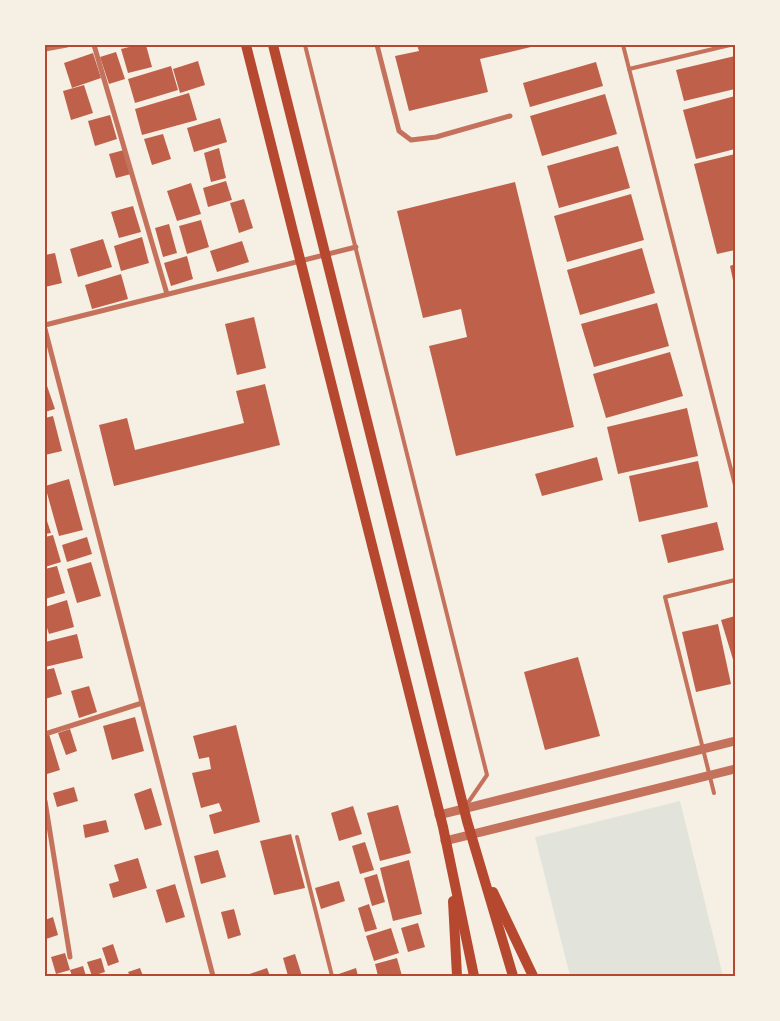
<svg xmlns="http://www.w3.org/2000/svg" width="780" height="1021" font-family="'Alegreya Sans',sans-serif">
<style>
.green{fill:#e2e4dc}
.building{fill:#bf614a}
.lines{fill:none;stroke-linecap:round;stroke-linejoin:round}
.service{stroke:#c5725c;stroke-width:4}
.minor{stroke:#c5725c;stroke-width:5}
.tertiary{stroke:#c5725c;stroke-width:9}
.secondary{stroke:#b5482f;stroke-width:10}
.neatline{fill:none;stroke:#b5482f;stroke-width:2}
</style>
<rect width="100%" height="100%" fill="#f6efe4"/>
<!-- green -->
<path class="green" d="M 680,801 L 723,976 L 570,976 L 535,837 Z"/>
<!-- building -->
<g class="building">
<path d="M 137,45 L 146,45 L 152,67 L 128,73 L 121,49 Z"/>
<path d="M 417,45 L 535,45 L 535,46 L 480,59 L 488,92 L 409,111 L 395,56 L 419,51 Z"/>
<path d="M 116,52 L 125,79 L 109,84 L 100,57 Z"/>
<path d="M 93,53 L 101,78 L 72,88 L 64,63 Z"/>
<path d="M 735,56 L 735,89 L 684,101 L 676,70 Z"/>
<path d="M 198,61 L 205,85 L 180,93 L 173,69 Z"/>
<path d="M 596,62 L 603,86 L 530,107 L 523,83 Z"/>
<path d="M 171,66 L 178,90 L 135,103 L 128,79 Z"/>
<path d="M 84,85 L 93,113 L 71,120 L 63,91 Z"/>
<path d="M 189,93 L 197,120 L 142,135 L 135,109 Z"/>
<path d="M 605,94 L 617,134 L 542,156 L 530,116 Z"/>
<path d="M 735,96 L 735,149 L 696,159 L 683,110 Z"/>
<path d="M 110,115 L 117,139 L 95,146 L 88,121 Z"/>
<path d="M 220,118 L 227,142 L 194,152 L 187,128 Z"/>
<path d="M 163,134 L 171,159 L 152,165 L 144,139 Z"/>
<path d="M 618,146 L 630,188 L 559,208 L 547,166 Z"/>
<path d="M 219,148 L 226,178 L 211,182 L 204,153 Z"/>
<path d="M 124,150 L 131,174 L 116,178 L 109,154 Z"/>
<path d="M 735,154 L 735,250 L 717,254 L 694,164 Z"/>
<path d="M 226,181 L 232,200 L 208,207 L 203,188 Z"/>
<path d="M 515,182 L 574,427 L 456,456 L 429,346 L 467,337 L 461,309 L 423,318 L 397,211 Z"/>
<path d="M 191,183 L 201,214 L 177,221 L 167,191 Z"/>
<path d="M 631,194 L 644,240 L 567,262 L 554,216 Z"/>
<path d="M 244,199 L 253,228 L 239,233 L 230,203 Z"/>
<path d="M 133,206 L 141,232 L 119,238 L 111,212 Z"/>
<path d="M 201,220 L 209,247 L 187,254 L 179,226 Z"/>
<path d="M 169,224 L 177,253 L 163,257 L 155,228 Z"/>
<path d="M 142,237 L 149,263 L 121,271 L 114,246 Z"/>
<path d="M 103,239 L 112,267 L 78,277 L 70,249 Z"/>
<path d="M 242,241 L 249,262 L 217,272 L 210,251 Z"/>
<path d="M 642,248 L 655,293 L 580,315 L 567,270 Z"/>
<path d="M 55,253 L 62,283 L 45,287 L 45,255 Z"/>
<path d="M 187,256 L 193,279 L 171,286 L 164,263 Z"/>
<path d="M 735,264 L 735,285 L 734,285 L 730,266 Z"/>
<path d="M 121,274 L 128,299 L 92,309 L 85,285 Z"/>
<path d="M 657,303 L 669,346 L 594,367 L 581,324 Z"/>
<path d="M 254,317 L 266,368 L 237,375 L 225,324 Z"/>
<path d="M 670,352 L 683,396 L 606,418 L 593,374 Z"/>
<path d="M 45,380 L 55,409 L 45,412 Z"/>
<path d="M 265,384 L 280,445 L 114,486 L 99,425 L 127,418 L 135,450 L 244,423 L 236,391 Z"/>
<path d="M 687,408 L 698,456 L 618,474 L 607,427 Z"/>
<path d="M 53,416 L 62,451 L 45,455 L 45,418 Z"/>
<path d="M 597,457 L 603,480 L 542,496 L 535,474 Z"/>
<path d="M 698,461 L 708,507 L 639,522 L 629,476 Z"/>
<path d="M 69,479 L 83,530 L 59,536 L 45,486 Z"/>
<path d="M 45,515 L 51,533 L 45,534 Z"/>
<path d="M 717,522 L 724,550 L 668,563 L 661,535 Z"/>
<path d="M 53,535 L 61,562 L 45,567 L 45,537 Z"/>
<path d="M 87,537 L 92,554 L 67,562 L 62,545 Z"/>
<path d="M 91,562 L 101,596 L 77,603 L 67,569 Z"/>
<path d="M 57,566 L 65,593 L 45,599 L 45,569 Z"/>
<path d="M 67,600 L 74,627 L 49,634 L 45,622 L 45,607 Z"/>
<path d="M 735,616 L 735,666 L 721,620 Z"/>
<path d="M 718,624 L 731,684 L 696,692 L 682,632 Z"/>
<path d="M 77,634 L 83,658 L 45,667 L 45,642 Z"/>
<path d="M 578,657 L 600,736 L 545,750 L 524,672 Z"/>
<path d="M 54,668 L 62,694 L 45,699 L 45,670 Z"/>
<path d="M 89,686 L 97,712 L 79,718 L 71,691 Z"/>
<path d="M 135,717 L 144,751 L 112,760 L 103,726 Z"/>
<path d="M 236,725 L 260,822 L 214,834 L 209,815 L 222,811 L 219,803 L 201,808 L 192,773 L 211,769 L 209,757 L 199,759 L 193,736 Z"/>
<path d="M 70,729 L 77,751 L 66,755 L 58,733 Z"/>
<path d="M 49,734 L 60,770 L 47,774 L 45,735 Z"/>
<path d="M 74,787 L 78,801 L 57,807 L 53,793 Z"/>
<path d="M 151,788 L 162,825 L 145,830 L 134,794 Z"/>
<path d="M 398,805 L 411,853 L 380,861 L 367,813 Z"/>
<path d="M 353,806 L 362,834 L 339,841 L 331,813 Z"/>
<path d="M 106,820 L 109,832 L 85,838 L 83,825 Z"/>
<path d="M 291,834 L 305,888 L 274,895 L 260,841 Z"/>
<path d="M 365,842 L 374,870 L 360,874 L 352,846 Z"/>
<path d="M 218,850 L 226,877 L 201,884 L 194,856 Z"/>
<path d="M 138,858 L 147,888 L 113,898 L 109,884 L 119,881 L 114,865 Z"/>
<path d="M 409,860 L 422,914 L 393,921 L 380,868 Z"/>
<path d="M 377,874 L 385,902 L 372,906 L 364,878 Z"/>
<path d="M 339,881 L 345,901 L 321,909 L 315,888 Z"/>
<path d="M 175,884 L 185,917 L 166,923 L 156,890 Z"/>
<path d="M 369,904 L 377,929 L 365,932 L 358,908 Z"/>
<path d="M 234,909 L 241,935 L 228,939 L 221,912 Z"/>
<path d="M 53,917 L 58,935 L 46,939 L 45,920 Z"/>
<path d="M 418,923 L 425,947 L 408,952 L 401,928 Z"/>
<path d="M 391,928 L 399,953 L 374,961 L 366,936 Z"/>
<path d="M 113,944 L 119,962 L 108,966 L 102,948 Z"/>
<path d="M 65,953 L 70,970 L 56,974 L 51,957 Z"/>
<path d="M 295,954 L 302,976 L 288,976 L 283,958 Z"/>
<path d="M 101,958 L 105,972 L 92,976 L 87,962 Z"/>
<path d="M 397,958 L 402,976 L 378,976 L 375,964 Z"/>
<path d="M 83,966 L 86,976 L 72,976 L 70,970 Z"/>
<path d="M 140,968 L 143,976 L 130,976 L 128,972 Z"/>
<path d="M 267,968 L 270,976 L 244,976 Z"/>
<path d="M 356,968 L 358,976 L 333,976 Z"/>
</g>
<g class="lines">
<!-- service -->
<g class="service">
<path d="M 305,45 L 487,775 L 465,807"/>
<path d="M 623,45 L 735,485"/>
<path d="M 629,69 L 730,45"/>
<path d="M 714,793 L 665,597 L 735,580"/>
<path d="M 297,837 L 332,976"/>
</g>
<!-- minor -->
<g class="minor">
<path d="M 94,45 L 167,294"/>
<path d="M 377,45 L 399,131 L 411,140 L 436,137 L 510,116"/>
<path d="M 45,49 L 67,45"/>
<path d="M 45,325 L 356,247"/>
<path d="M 45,329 L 213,976"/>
<path d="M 45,734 L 142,703"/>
<path d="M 45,801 L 70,957"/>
</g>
<!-- tertiary -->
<g class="tertiary">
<path d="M 439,815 L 735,741"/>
<path d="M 445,841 L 735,769"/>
</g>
<!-- secondary -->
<g class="secondary">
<path d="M 246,45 L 443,827 L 474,976"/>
<path d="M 273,45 L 467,821 L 513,976"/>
<path d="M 493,892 L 533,976"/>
<path d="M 453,901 L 457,976"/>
</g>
</g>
<!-- border -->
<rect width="780" height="1021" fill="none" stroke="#f6efe4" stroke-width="92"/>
<rect x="46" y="46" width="688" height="929" class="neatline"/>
</svg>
